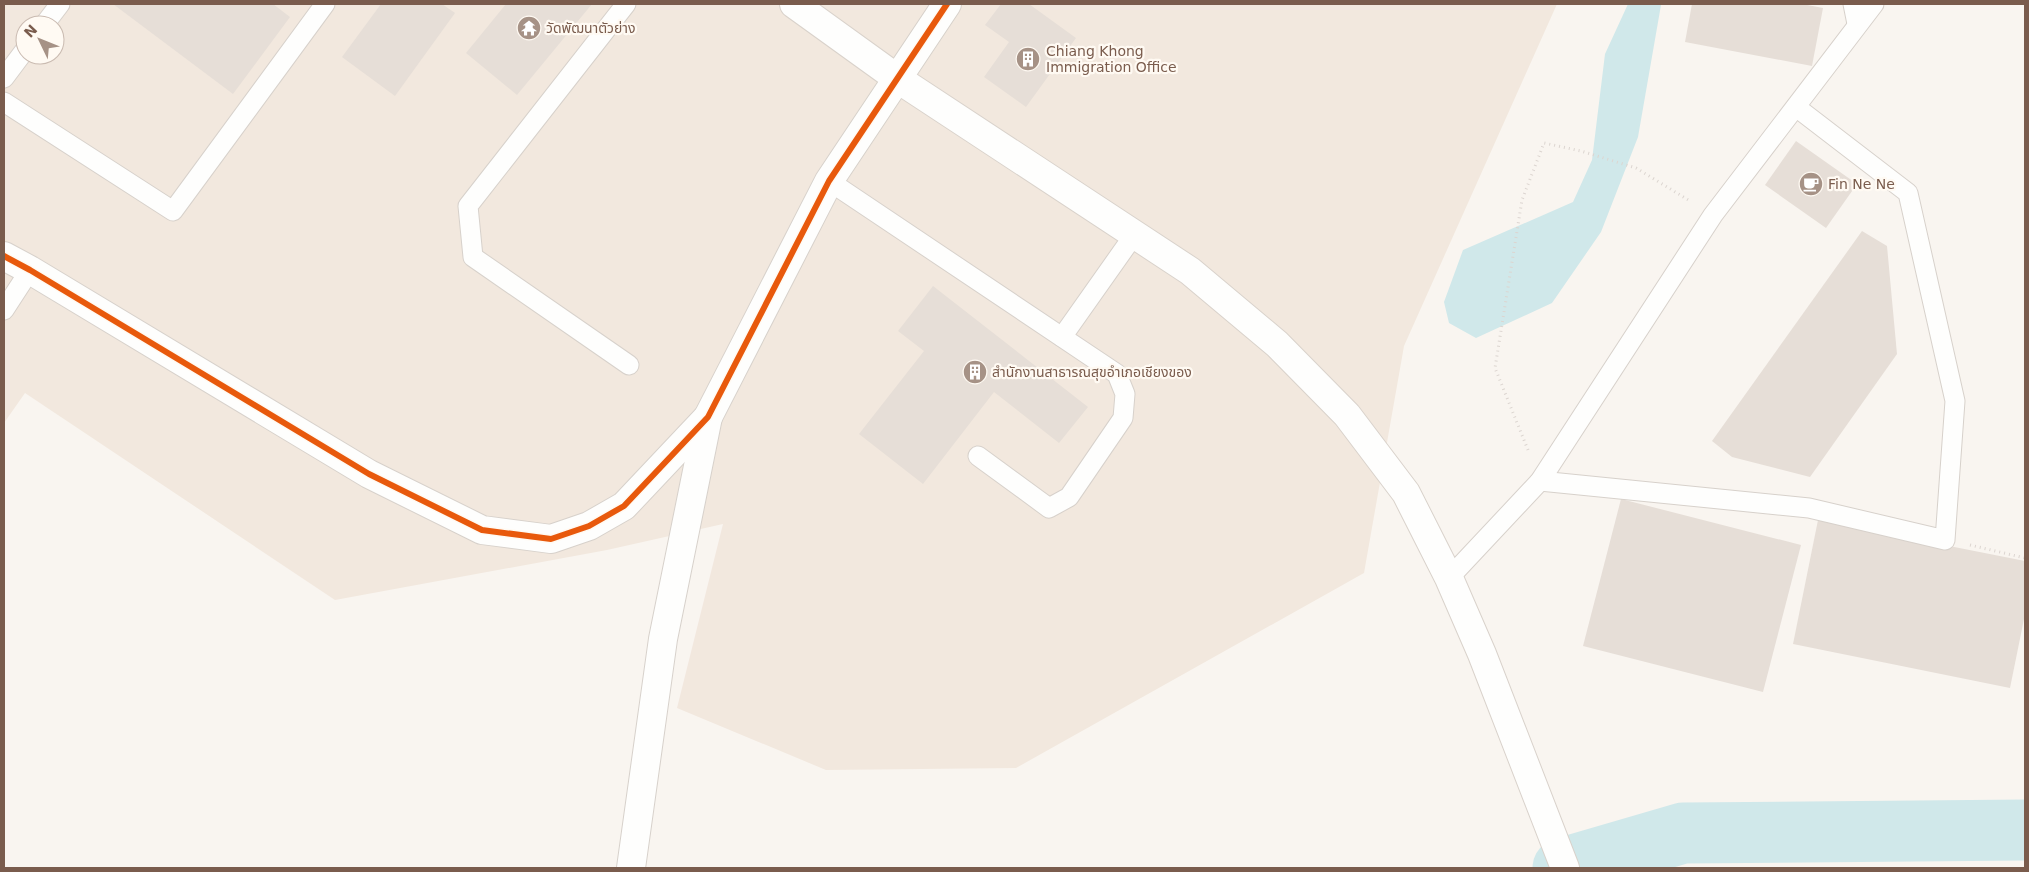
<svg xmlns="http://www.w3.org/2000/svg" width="2029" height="872" font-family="'DejaVu Sans','Noto Sans Thai',sans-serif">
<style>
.residential{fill:#f2e8de;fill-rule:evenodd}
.water{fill:#d0e8ea}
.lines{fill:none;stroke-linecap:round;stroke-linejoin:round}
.river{stroke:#d0e8ea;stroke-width:61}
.building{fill:#e6ded7}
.lane-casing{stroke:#d7d1cb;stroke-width:21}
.street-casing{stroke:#d7d1cb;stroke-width:30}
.secondary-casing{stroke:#d9d2cb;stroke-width:30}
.path{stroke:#dcd5d0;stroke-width:3;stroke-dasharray:1 4;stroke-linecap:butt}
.lane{stroke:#fefefd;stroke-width:19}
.street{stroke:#fefefd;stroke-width:28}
.secondary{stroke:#fefefd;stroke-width:28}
.cycleway-casing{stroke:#fffaf3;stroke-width:9}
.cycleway{stroke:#e8590c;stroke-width:6}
.labels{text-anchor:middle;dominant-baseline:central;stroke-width:4.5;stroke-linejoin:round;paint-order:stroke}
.poi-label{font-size:14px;fill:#7a5c4d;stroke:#fffaf3;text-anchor:start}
</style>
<rect width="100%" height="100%" fill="#f9f5f0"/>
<!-- residential -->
<path class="residential" d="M 4,4 L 1557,4 L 1404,346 L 1364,573 L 1016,768 L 826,770 L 677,708 L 723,524 L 607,550 L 335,600 L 25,393 L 4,423 ZM 25,25 L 55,25 L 55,55 L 25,55 Z"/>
<!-- water -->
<path class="water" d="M 1628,4 L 1661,5 L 1638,137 L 1601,232 L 1552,303 L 1476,338 L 1449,323 L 1444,302 L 1463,250 L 1573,202 L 1592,160 L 1605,54 Z"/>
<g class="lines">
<!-- river -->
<path class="river" d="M 1563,868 L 1683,833 L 2025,830"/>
</g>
<!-- building -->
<g class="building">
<path d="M 113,4 L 273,4 L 290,17 L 233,94 Z"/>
<path d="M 381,4 L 442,4 L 455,13 L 395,96 L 342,57 Z"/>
<path d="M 506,4 L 592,4 L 517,95 L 466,53 Z"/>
<path d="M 1001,4 L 1029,4 L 1076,38 L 1026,107 L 984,77 L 1009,42 L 985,25 Z"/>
<path d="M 1692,4 L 1802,4 L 1823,8 L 1812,66 L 1685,42 Z"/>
<path d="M 1796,141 L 1857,184 L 1826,228 L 1765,185 Z"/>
<path d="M 1862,231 L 1887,246 L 1897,354 L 1810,477 L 1732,457 L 1712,441 Z"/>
<path d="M 933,286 L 1088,407 L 1059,443 L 994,392 L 923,484 L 859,434 L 924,351 L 898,331 Z"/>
<path d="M 1621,499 L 1801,545 L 1763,692 L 1583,646 Z"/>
<path d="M 1818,520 L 2025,561 L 2025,614 L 2010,688 L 1793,644 Z"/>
</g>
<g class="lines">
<!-- lane casing -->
<g class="lane-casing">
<g id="lane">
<path d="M 626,4 L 468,206 L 473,257 L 629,365"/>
<path d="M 1853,4 L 1857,24"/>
<path d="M 44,25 L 60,4"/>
<path d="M 4,78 L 25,50"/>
<path d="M 4,102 L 173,211 L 325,4"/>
<path d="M 829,181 L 1117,374 L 1125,394 L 1123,418 L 1069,497 L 1049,508 L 978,456"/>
<path d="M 4,310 L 30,270"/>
<path d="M 1062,337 L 1134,235"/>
<path d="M 1540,481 L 1809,508 L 1945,540 L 1955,401 L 1908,193 L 1796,107"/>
<path d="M 1449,578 L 1540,481 L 1713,215 L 1874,4"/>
</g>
</g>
<!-- street casing -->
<g class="street-casing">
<g id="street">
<path d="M 4,256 L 30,270 L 369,474 L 482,530 L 551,539 L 589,526 L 624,506 L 708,417 L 829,181 L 947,4"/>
<path d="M 631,868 L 663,639 L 708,417"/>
</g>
</g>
<!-- secondary casing -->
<g class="secondary-casing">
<path id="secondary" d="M 794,4 L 898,79 L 1190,271 L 1277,344 L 1347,415 L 1406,493 L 1449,578 L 1482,654 L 1565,868"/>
</g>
<!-- path -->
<g class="path">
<path d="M 1528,450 L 1495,368 L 1522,200 L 1544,143 L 1581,151 L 1636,168 L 1690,201"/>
<path d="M 1970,545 L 2025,558"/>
</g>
<!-- lane -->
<use href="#lane" class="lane"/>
<!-- street -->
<use href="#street" class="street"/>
<!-- secondary -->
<use href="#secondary" class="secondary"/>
<!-- cycleway casing -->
<g class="cycleway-casing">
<path id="cycleway" d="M 4,256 L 30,270 L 369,474 L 482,530 L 551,539 L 589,526 L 624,506 L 708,417 L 829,181 L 947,4"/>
</g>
<!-- cycleway -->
<use href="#cycleway" class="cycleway"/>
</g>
<!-- icons -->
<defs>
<g id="temple-disc" transform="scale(1.25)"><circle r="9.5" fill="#a69286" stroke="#fffaf3"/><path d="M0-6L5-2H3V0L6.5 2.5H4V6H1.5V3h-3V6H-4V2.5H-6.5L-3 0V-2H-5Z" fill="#fff"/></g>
<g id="building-disc" transform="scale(1.25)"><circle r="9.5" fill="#a69286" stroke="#fffaf3"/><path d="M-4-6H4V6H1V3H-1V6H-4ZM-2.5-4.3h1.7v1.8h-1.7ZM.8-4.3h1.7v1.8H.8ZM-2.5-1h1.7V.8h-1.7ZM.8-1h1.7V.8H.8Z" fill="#fff"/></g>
<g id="cafe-disc" transform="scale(1.25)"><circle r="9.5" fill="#a69286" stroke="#fffaf3"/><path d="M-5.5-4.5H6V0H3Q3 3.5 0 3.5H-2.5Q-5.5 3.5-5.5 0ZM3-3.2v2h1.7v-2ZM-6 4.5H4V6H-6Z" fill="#fff"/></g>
</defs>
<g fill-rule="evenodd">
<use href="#temple-disc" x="529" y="28"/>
<use href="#building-disc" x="1028" y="59"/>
<use href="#cafe-disc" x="1811" y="184"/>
<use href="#building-disc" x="975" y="372"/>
</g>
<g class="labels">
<!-- poi labels -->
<g class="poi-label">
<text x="546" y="28">วัดพัฒนาตัวย่าง</text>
<text x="1046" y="51">Chiang Khong<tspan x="1046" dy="16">Immigration Office</tspan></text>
<text x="1828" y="184">Fin Ne Ne</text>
<text x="992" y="372">สำนักงานสาธารณสุขอำเภอเชียงของ</text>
</g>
</g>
<!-- border -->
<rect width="2029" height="872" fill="none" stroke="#7a5c4d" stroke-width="10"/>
<!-- north arrow -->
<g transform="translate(40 40) rotate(313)"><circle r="24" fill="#fffaf3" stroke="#cabbb1"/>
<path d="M0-4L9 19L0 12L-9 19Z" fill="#a69286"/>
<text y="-8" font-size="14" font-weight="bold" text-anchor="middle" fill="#7a5c4d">N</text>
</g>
</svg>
